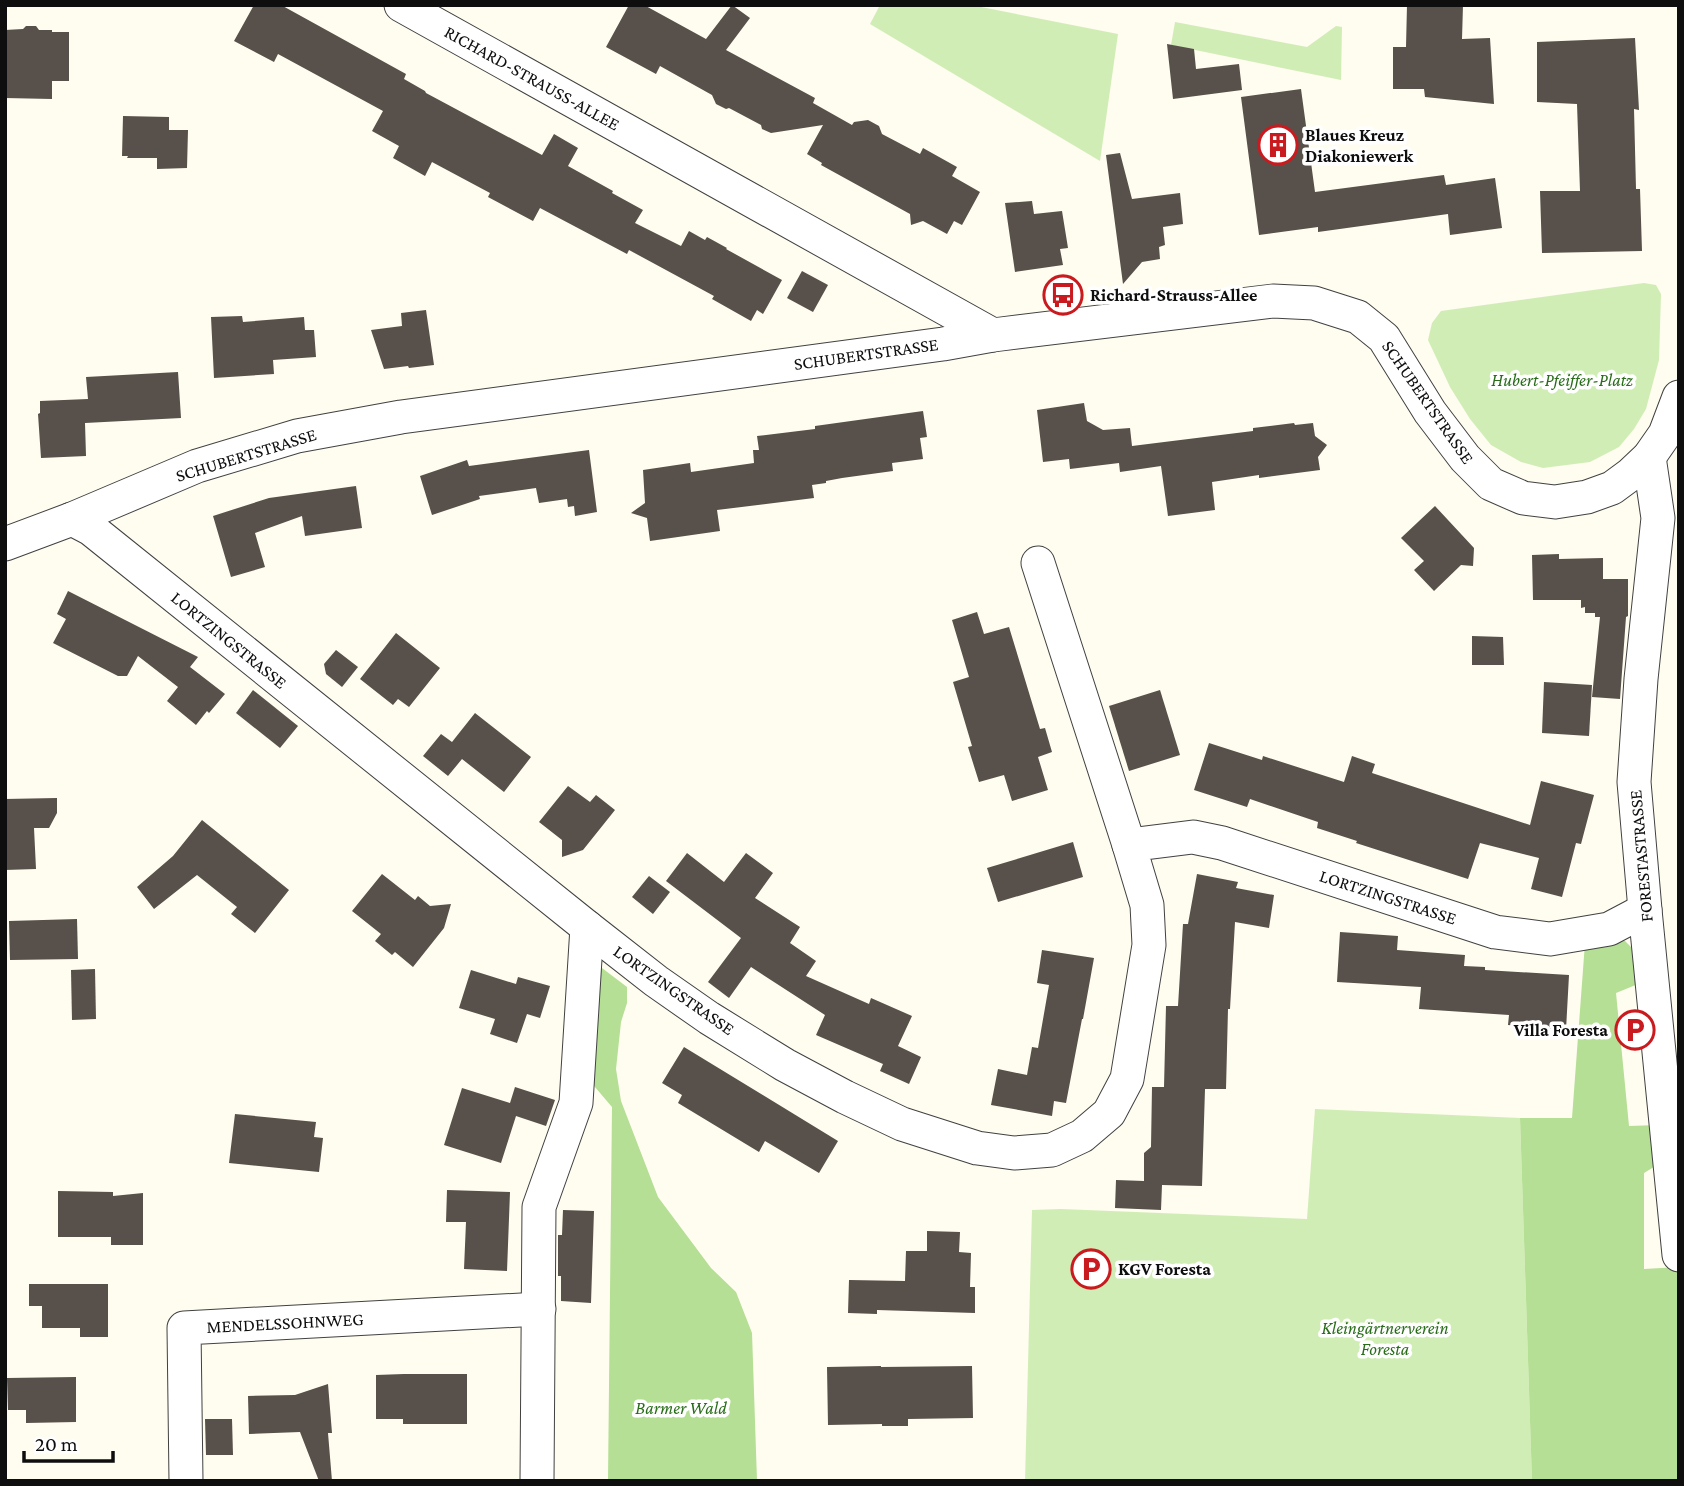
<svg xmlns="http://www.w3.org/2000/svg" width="1684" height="1486" font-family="'Crimson Pro',serif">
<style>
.green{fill:#d1edb6}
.forest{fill:#b4df94}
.building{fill:#58504a}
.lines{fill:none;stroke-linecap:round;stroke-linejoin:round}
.minor-casing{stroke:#414141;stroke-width:35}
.minor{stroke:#fff;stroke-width:33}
.labels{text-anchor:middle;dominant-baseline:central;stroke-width:7;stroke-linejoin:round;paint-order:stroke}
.street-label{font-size:18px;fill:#0e0e0e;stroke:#fff}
.poi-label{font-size:18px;font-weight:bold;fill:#0e0e0e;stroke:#fff;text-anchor:start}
.park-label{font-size:18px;font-style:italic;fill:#286c19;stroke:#fff}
</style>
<rect width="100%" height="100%" fill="#fffcf0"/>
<!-- green -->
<g class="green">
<path d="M 880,5 L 971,5 L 1118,34 L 1100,161 L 870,24 Z"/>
<path d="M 1175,22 L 1307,47 L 1336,26 L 1342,27 L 1341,80 L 1171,45 Z"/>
<path d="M 1644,283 L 1656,285 L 1661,294 L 1659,360 L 1646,409 L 1634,429 L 1619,447 L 1590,462 L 1543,468 L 1521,462 L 1491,445 L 1470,419 L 1450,387 L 1428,340 L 1432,323 L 1441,311 Z"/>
<path d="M 1315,1109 L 1520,1118 L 1532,1481 L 1025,1481 L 1032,1210 L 1061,1209 L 1307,1219 Z"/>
</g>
<!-- forest -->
<g class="forest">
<path d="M 1608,938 L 1625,941 L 1637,953 L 1643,982 L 1616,993 L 1629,1126 L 1658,1125 L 1662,1162 L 1644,1173 L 1644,1269 L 1679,1267 L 1679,1481 L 1532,1481 L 1520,1118 L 1572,1118 L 1585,943 Z"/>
<path d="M 594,962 L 627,987 L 627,1003 L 621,1022 L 616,1069 L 621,1101 L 658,1197 L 711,1268 L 736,1292 L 752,1333 L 757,1481 L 608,1481 L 612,1107 L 589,1080 Z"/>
</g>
<!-- building -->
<g class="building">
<path d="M 254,5 L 281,5 L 406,74 L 404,79 L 425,91 L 426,93 L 542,155 L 554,134 L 578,148 L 568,166 L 613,191 L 612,193 L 643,210 L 635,223 L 681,246 L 689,231 L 705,240 L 707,237 L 727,248 L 726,249 L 782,280 L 763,314 L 757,310 L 751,321 L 712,299 L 714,296 L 629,250 L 627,254 L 540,208 L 533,221 L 488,197 L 490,193 L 432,162 L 425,176 L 393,158 L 399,146 L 372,131 L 383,111 L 278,54 L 274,62 L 234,41 Z"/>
<path d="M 629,5 L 644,5 L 706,39 L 732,5 L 750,18 L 726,50 L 815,98 L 813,103 L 852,125 L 854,122 L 868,120 L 879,126 L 882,134 L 920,154 L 923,148 L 957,167 L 952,176 L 980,192 L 962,225 L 954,221 L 947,234 L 923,221 L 911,225 L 910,214 L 821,165 L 822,163 L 807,154 L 823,125 L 771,133 L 762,129 L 761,125 L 729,108 L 726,109 L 716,104 L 712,95 L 660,66 L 656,74 L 606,47 Z"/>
<path d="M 1407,5 L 1463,5 L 1462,39 L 1490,38 L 1494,104 L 1425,97 L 1424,89 L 1393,89 L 1393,47 L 1406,47 Z"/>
<path d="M 26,26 L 36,26 L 39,30 L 52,30 L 52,32 L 69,32 L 69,81 L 52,81 L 52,99 L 5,98 L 5,30 L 23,29 Z"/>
<path d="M 1635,38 L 1639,110 L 1634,109 L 1636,189 L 1640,189 L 1642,251 L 1542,253 L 1540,191 L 1580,191 L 1577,104 L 1537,102 L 1537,42 Z"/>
<path d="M 1167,44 L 1194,49 L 1196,69 L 1239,64 L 1242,90 L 1173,99 Z"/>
<path d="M 1301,89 L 1315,192 L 1444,175 L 1446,185 L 1495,178 L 1502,228 L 1450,235 L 1448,214 L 1318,232 L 1318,227 L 1259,235 L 1241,97 Z"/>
<path d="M 123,116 L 169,117 L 169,130 L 188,130 L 187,168 L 157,169 L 157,158 L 127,158 L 128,156 L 122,156 Z"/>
<path d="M 1120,153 L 1132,199 L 1180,193 L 1183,224 L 1163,227 L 1165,245 L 1159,247 L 1160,259 L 1142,262 L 1123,284 L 1106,155 Z"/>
<path d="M 1032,201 L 1034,214 L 1062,211 L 1068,248 L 1060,249 L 1063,265 L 1015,272 L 1005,203 Z"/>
<path d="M 802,271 L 828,285 L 813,312 L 787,298 Z"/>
<path d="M 426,310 L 434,365 L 409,368 L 408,366 L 384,369 L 371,330 L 402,326 L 401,313 Z"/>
<path d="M 242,316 L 243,322 L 304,317 L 305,330 L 314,330 L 316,357 L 273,360 L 274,374 L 214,378 L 211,317 Z"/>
<path d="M 178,372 L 181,418 L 85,423 L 86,456 L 41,458 L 38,414 L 40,413 L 40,401 L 88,399 L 86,377 Z"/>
<path d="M 1084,403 L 1087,421 L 1103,430 L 1130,428 L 1132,446 L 1253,431 L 1253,428 L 1294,423 L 1295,425 L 1313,423 L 1315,436 L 1327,445 L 1318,457 L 1320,470 L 1259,478 L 1259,475 L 1212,482 L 1215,510 L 1168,516 L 1161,466 L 1120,472 L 1119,463 L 1070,469 L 1069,459 L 1043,462 L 1037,410 Z"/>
<path d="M 923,411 L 927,437 L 920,438 L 923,459 L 892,463 L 893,471 L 842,478 L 826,481 L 826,483 L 812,485 L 814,498 L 717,510 L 720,531 L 650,541 L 647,518 L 631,513 L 645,503 L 643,470 L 690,463 L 691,472 L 754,463 L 753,450 L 759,450 L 757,436 L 815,429 L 815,426 Z"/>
<path d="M 589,450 L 597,512 L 575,516 L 574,506 L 568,507 L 567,499 L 539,503 L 536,488 L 479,496 L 480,499 L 432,515 L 420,476 L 467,460 L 469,466 Z"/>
<path d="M 356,486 L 362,528 L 305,536 L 302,516 L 255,533 L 265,567 L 231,577 L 213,516 L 269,498 Z"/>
<path d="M 1435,506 L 1474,548 L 1473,566 L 1461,565 L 1434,591 L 1414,570 L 1424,561 L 1401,538 Z"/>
<path d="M 1559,554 L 1559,559 L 1603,558 L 1603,579 L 1628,579 L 1628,616 L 1626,617 L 1620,699 L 1592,697 L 1600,617 L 1595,617 L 1595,613 L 1585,613 L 1585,607 L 1581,608 L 1581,600 L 1533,600 L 1532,555 Z"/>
<path d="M 68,591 L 198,657 L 190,667 L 225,694 L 209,713 L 207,711 L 196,725 L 167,701 L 178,687 L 138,656 L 127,676 L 118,676 L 53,643 L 66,619 L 57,614 Z"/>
<path d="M 977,612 L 984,634 L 1009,627 L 1040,729 L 1045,728 L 1052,752 L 1038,757 L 1048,790 L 1012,801 L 1004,775 L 979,782 L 968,747 L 972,746 L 953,682 L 969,677 L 952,620 Z"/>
<path d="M 396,633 L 440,668 L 409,707 L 398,699 L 393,705 L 360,679 Z"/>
<path d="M 1472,636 L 1503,637 L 1504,665 L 1472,665 Z"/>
<path d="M 336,650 L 358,667 L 342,687 L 326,674 L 324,664 Z"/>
<path d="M 1544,682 L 1592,685 L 1589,736 L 1542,733 Z"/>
<path d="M 253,690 L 298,726 L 280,748 L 236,713 Z"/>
<path d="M 1160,690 L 1180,755 L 1129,771 L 1109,706 Z"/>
<path d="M 475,713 L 531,757 L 504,792 L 462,759 L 448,776 L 423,756 L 441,734 L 452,742 Z"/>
<path d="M 1209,743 L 1262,760 L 1263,756 L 1344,782 L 1352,756 L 1375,764 L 1372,773 L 1530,825 L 1541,781 L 1594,795 L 1581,844 L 1576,843 L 1562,897 L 1531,889 L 1539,858 L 1480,843 L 1468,879 L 1356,843 L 1357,841 L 1317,828 L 1318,822 L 1250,799 L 1247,807 L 1194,790 Z"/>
<path d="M 568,786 L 590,802 L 596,795 L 615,810 L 583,850 L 562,857 L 562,840 L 539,822 Z"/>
<path d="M 57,798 L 57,813 L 49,828 L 34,828 L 36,869 L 5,870 L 5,799 Z"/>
<path d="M 202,820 L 289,890 L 255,933 L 231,914 L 237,907 L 197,875 L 154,909 L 137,887 L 173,856 Z"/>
<path d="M 1073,842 L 1083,877 L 998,902 L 987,868 Z"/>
<path d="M 687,853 L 724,882 L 746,853 L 773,873 L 755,898 L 800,927 L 790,943 L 816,961 L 806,976 L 869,1004 L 871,998 L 912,1016 L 898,1046 L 921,1057 L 909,1084 L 880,1071 L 883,1064 L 816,1035 L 825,1015 L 751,967 L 729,998 L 708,982 L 741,938 L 666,881 Z"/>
<path d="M 382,874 L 415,900 L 418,896 L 430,906 L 451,904 L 444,928 L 413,967 L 395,952 L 392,955 L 375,941 L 381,934 L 352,911 Z"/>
<path d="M 1197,874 L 1238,882 L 1236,888 L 1274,895 L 1269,928 L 1235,922 L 1230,1009 L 1228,1009 L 1226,1089 L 1205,1089 L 1202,1186 L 1162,1185 L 1161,1210 L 1115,1208 L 1116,1180 L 1144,1181 L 1144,1153 L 1151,1147 L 1152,1087 L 1164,1087 L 1166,1006 L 1178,1006 L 1183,924 L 1188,924 Z"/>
<path d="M 649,876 L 670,892 L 653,914 L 632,897 Z"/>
<path d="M 77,919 L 78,959 L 10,960 L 9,921 Z"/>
<path d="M 1340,932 L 1398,936 L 1397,950 L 1465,955 L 1464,966 L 1485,967 L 1485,970 L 1569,975 L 1566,1030 L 1508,1025 L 1509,1015 L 1419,1009 L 1421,987 L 1337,982 Z"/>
<path d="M 1042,950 L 1094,958 L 1083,1019 L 1082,1019 L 1066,1103 L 1054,1101 L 1052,1116 L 991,1105 L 998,1069 L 1027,1075 L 1032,1047 L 1038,1048 L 1049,985 L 1037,983 Z"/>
<path d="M 95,969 L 96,1019 L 72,1020 L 71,970 Z"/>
<path d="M 471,970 L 516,984 L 518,977 L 550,986 L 540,1018 L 527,1014 L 517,1043 L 490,1034 L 495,1019 L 459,1008 Z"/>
<path d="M 684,1047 L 838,1141 L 819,1173 L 765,1141 L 759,1152 L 678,1103 L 682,1095 L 662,1083 Z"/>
<path d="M 515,1087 L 555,1100 L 546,1126 L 516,1116 L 501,1163 L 444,1145 L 462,1088 L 510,1103 Z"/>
<path d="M 235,1114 L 316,1122 L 314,1137 L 323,1138 L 319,1172 L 229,1163 Z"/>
<path d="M 447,1190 L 510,1192 L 507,1271 L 464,1269 L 466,1222 L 446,1222 Z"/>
<path d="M 58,1191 L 113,1192 L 113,1196 L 143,1193 L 143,1245 L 111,1245 L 111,1237 L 58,1237 Z"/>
<path d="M 563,1210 L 594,1211 L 591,1303 L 561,1301 L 561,1276 L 558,1276 L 558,1235 L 562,1235 Z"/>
<path d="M 927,1231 L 960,1232 L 959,1252 L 971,1253 L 970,1287 L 975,1287 L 975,1313 L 877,1310 L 877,1314 L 848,1313 L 849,1280 L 905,1281 L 906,1251 L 927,1251 Z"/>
<path d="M 29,1284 L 108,1284 L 108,1337 L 80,1337 L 80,1328 L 42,1328 L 42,1306 L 29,1306 Z"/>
<path d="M 881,1366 L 881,1367 L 972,1366 L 973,1418 L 908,1419 L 908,1426 L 882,1426 L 882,1424 L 828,1425 L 827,1367 Z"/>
<path d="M 404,1374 L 467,1374 L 467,1424 L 403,1424 L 403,1419 L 376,1419 L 376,1375 Z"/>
<path d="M 76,1377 L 76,1422 L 26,1423 L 26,1410 L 8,1410 L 7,1378 Z"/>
<path d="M 328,1384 L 332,1433 L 328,1433 L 332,1481 L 319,1481 L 300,1432 L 249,1434 L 248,1396 L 295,1395 Z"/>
<path d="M 205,1419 L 232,1419 L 233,1455 L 206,1455 Z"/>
</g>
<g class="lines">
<!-- minor casing -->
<g class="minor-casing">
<g id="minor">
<path d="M 401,5 L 993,335"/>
<path d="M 1649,457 L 1658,518 L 1641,679 L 1634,782 L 1645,910 L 1679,1255"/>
<path d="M 72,519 L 91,529 L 587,927 L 656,981 L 709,1018 L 785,1065 L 845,1097 L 902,1124 L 977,1148 L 1014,1153 L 1052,1150 L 1082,1136 L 1109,1113 L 1127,1079 L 1149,945 L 1147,905 L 1129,845 L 1193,837 L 1222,843 L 1495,932 L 1550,939 L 1609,929 L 1645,910"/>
<path d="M 5,544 L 72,519 L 197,466 L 297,436 L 401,417 L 943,344 L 993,335 L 1273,301 L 1314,303 L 1358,317 L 1384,338 L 1430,412 L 1465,458 L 1491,484 L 1523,498 L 1555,502 L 1587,497 L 1612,488 L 1631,474 L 1649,457 L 1665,434 L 1679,397"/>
<path d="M 1038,563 L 1129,845"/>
<path d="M 186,1481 L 184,1328 L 539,1309"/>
<path d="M 537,1481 L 539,1207 L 576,1103 L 587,927"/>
</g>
</g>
<!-- minor -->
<use href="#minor" class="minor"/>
</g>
<!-- icons -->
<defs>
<g id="building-ring" transform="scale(2.0125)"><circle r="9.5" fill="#fff" stroke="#c91b1f" stroke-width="1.5"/><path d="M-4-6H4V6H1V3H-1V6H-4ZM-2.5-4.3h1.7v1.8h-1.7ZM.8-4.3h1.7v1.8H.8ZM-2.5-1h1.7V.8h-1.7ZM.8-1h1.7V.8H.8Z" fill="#c91b1f"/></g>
<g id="bus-ring" transform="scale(2.0125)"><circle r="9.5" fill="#fff" stroke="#c91b1f" stroke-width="1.5"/><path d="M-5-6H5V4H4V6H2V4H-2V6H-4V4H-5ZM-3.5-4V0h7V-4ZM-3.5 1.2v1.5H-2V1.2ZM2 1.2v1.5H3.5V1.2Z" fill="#c91b1f"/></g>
<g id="parking-ring" transform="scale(2.0125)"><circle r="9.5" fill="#fff" stroke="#c91b1f" stroke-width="1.5"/><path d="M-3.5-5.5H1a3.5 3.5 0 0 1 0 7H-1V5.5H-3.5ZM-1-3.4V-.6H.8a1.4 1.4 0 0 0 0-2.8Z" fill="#c91b1f"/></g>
</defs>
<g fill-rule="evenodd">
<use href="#building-ring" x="1278" y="145"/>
<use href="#bus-ring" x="1063" y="295"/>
<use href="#parking-ring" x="1635" y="1030"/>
<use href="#parking-ring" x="1091" y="1269"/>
</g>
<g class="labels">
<!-- street labels -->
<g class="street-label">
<text transform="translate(532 78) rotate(29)">RICHARD-STRAUSS-ALLEE</text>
<text transform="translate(866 354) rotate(-8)">SCHUBERTSTRASSE</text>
<text transform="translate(1428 402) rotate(55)">SCHUBERTSTRASSE</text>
<text transform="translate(246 455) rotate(-17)">SCHUBERTSTRASSE</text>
<text transform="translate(229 640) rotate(39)">LORTZINGSTRASSE</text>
<text transform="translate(1641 856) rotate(-95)">FORESTASTRASSE</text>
<text transform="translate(1388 897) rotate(18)">LORTZINGSTRASSE</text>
<text transform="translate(674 990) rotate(35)">LORTZINGSTRASSE</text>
<text transform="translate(285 1323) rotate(-3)">MENDELSSOHNWEG</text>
</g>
<!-- poi labels -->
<g class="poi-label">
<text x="1305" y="135">Blaues Kreuz<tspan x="1305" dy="21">Diakoniewerk</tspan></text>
<text x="1090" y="295">Richard-Strauss-Allee</text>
<text x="1608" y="1030" text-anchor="end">Villa Foresta</text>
<text x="1118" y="1269">KGV Foresta</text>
</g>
<!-- park labels -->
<g class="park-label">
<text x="1562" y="380">Hubert-Pfeiffer-Platz</text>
<text x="1385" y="1328">Kleingärtnerverein<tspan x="1385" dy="21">Foresta</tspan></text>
<text x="681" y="1408">Barmer Wald</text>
</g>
</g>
<!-- border -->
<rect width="1684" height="1486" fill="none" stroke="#0e0e0e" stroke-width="14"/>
<!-- scale -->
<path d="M24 1451v10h89v-10" fill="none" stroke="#0e0e0e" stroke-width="3.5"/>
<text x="35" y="1451" font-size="21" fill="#0e0e0e" stroke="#ffffff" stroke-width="5" paint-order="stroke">20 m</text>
</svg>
